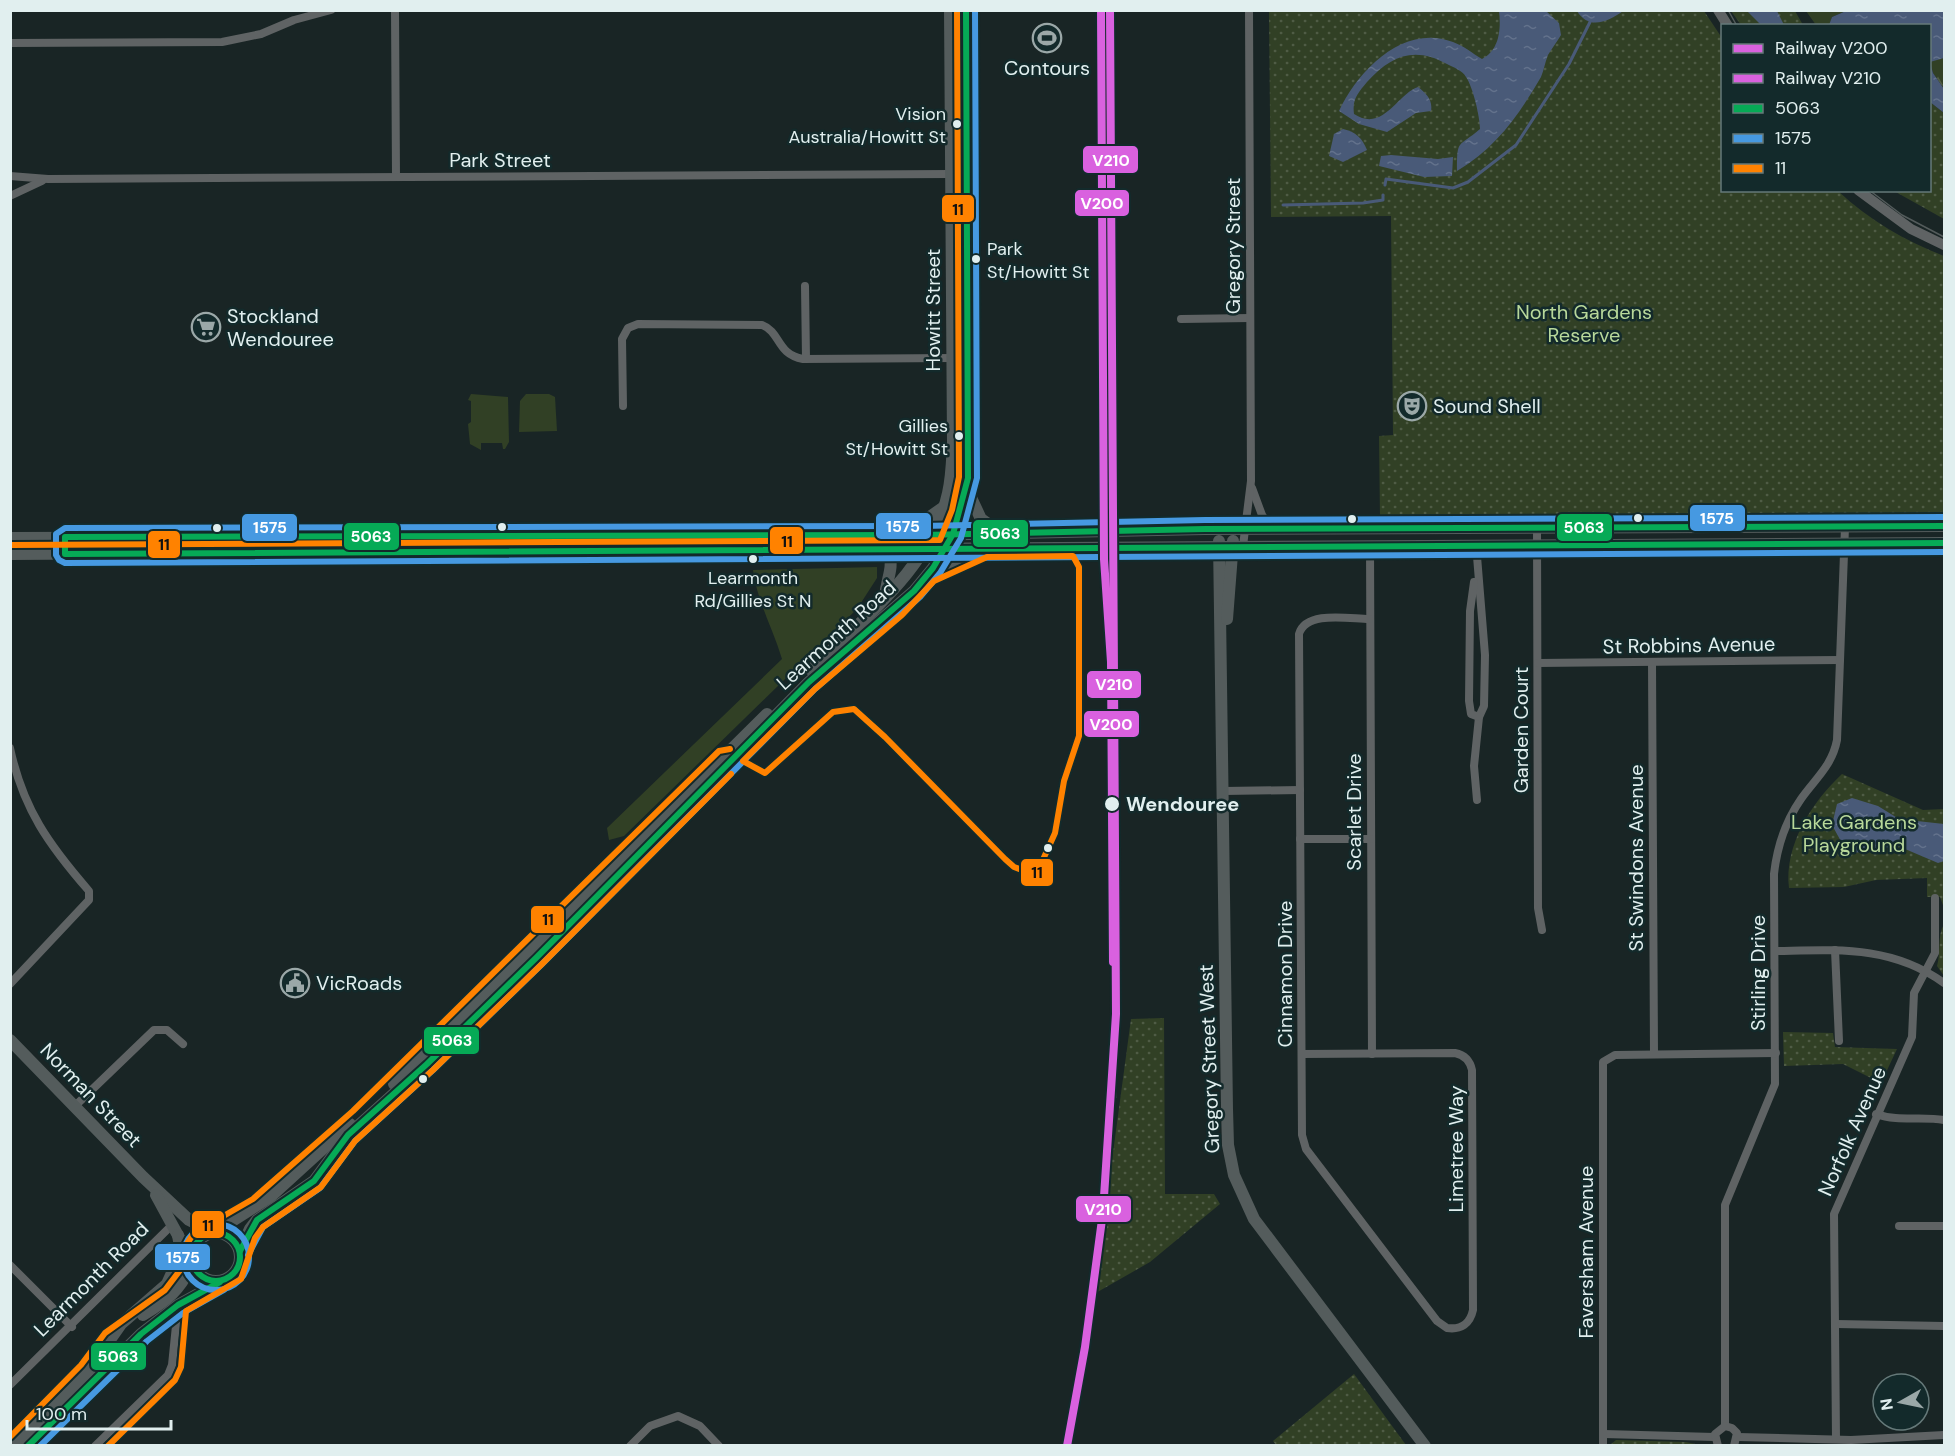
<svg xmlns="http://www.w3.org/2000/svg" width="1955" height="1456" font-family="'DM Sans',sans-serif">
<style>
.green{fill:#314025}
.forest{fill:url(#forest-firs)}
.park{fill:url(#park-dots)}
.water{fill:url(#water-ripples)}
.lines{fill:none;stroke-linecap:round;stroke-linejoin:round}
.stream{stroke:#495a78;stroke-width:3}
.minor{stroke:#5f6364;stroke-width:8}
.tertiary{stroke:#5f6364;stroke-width:10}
.secondary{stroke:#545c5c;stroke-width:12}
.tram{stroke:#535b5b;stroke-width:1.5}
.rail{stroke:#535b5b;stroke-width:3;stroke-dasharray:12 6;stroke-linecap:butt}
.bus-1-casing{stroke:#132a2b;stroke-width:10}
.bus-2-casing{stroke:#132a2b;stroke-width:10}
.bus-3-casing{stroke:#132a2b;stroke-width:10}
.bus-1{stroke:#06aa56;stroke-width:6}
.bus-2{stroke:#4699e1;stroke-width:6}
.bus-3{stroke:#ff8200;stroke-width:6}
.rail-1-casing{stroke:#132a2b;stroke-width:12}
.rail-2-casing{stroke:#132a2b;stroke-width:12}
.rail-1{stroke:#d961df;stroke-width:8}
.rail-2{stroke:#d961df;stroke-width:8}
.bus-dot{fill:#e1efef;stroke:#132a2b;stroke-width:2}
.labels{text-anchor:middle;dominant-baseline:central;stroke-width:5;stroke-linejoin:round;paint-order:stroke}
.bus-label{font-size:18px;fill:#e1efef;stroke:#132a2b;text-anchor:end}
.poi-label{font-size:20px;fill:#e1efef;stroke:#132a2b;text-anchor:start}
.street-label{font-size:20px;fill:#e1efef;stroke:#132a2b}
.park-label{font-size:20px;fill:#b8d89a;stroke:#132a2b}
.stop-label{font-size:20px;font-weight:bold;fill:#e1efef;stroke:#132a2b;text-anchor:start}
.line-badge{stroke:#132a2b;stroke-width:2}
.badge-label{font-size:16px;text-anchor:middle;font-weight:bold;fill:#fff}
.pale-badge-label{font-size:16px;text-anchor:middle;font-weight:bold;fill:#111}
</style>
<defs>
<pattern id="forest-firs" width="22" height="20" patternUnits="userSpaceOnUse" patternTransform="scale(1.5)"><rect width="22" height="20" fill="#314025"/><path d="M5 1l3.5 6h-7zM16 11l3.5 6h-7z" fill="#4f5c45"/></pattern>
<pattern id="park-dots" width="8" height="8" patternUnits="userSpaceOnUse" patternTransform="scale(1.5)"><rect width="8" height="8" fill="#314025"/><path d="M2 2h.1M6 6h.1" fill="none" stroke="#4f5c45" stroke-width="1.8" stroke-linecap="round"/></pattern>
<pattern id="water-ripples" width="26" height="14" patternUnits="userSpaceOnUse" patternTransform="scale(1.5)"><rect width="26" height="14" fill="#495a78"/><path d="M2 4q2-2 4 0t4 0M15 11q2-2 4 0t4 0" fill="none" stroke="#63728c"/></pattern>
</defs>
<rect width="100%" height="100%" fill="#192525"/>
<!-- green -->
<g class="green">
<path d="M 471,394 L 508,397 L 509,442 L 505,449 L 503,449 L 502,443 L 481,443 L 481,450 L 470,444 L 468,424 L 471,422 L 471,401 L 468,400 Z"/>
<path d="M 526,394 L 549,394 L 555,397 L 557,431 L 519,432 L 520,401 Z"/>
<path d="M 877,567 L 877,578 L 857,609 L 624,836 L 609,840 L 607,828 L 782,659 C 773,629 757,601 753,570 Z"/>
</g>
<!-- forest -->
<g class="forest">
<path d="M 1806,11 L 1846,11 L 1832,17 L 1829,26 L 1816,25 Z"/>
<path d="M 1940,58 L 1944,58 L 1944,89 L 1933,73 L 1930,62 Z"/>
</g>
<!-- park -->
<g class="park">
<path d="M 1269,11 L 1704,11 L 1722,38 L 1722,190 L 1838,191 C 1869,220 1905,241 1944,256 L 1944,515 L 1380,517 L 1379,436 L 1393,435 L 1391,216 L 1271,217 Z"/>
<path d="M 1731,11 L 1795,11 L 1803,25 L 1741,25 Z"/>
<path d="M 1930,102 L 1944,113 L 1944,219 L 1894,191 L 1930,190 Z"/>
<path d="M 1842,774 L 1923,810 L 1944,809 L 1944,908 L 1940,897 L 1927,897 L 1927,878 L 1876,880 L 1844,887 L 1789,888 C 1784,845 1812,802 1842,774 Z"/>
<path d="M 1944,924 L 1944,976 L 1937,966 C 1941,953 1937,936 1944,924 Z"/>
<path d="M 1164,1018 L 1165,1194 L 1214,1194 L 1220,1204 L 1150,1262 L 1094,1294 L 1131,1019 Z"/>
<path d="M 1783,1032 L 1833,1033 L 1835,1047 L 1897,1049 L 1881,1083 L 1843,1064 L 1784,1066 Z"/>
<path d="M 1354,1374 L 1406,1445 L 1276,1445 L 1273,1441 Z"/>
<path d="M 1616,1440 L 1686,1442 L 1700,1445 L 1610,1445 Z"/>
</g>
<!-- water -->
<g class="water">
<path d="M 1499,11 L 1546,11 L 1559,23 L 1561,35 C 1557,42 1552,48 1548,55 C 1545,62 1544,70 1541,77 C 1519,115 1496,148 1457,171 C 1457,138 1458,148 1480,129 C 1480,117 1473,87 1466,77 C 1463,71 1453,67 1447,64 C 1415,46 1391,55 1367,82 C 1358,93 1352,99 1354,114 C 1383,133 1397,94 1418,87 C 1426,93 1433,100 1431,111 L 1416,113 L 1387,132 L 1359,124 L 1339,111 C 1358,70 1404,23 1453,42 C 1464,46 1472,53 1482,59 C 1500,50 1501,28 1499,11 Z"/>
<path d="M 1577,11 L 1623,11 C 1609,21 1589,31 1577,11 Z"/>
<path d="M 1747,11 L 1777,11 L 1784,25 L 1761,25 Z"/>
<path d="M 1846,11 L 1944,11 L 1944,58 L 1930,62 L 1933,73 L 1944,89 L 1944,113 L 1930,102 L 1930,26 L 1829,25 L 1832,17 Z"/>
<path d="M 1343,129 C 1356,132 1362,138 1367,150 L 1343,162 L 1329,156 L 1334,134 Z"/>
<path d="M 1391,155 L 1438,159 L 1453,157 L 1452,176 L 1424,177 L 1379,166 L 1381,156 Z"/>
<path d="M 1852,798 L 1878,806 L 1899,819 L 1944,824 L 1944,861 L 1938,863 L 1898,846 L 1854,853 L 1843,845 L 1832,825 L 1837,804 Z"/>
</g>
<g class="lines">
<!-- stream -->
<g class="stream">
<path d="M 1385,185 L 1386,179 L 1453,188 L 1468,182 L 1516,145 L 1569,64 L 1590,22"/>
<path d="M 1283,205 L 1363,203 L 1383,200 L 1383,195"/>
</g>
<!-- minor -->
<g class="minor">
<path d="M 395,10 L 396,177"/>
<path d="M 10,43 L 222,42 L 261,34 L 294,20 L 331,10"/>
<path d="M 10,176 L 48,179 L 951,174"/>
<path d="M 10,196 L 42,181"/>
<path d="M 805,286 L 806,359"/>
<path d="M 1181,319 L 1250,318"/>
<path d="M 623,406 L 622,339 L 628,328 L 638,324 L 762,325 C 781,332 776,354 803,359 L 953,358"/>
<path d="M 1252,488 L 1262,515 L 1271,529"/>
<path d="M 1537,528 L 1538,908 L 1542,930"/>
<path d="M 1476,544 L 1485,655 L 1484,706 L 1479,717 L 1474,766 L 1477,800"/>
<path d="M 1370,545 L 1372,1054"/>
<path d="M 1243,546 L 1251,481 L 1249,10"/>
<path d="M 1474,582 L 1470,611 L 1469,701 L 1471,714 L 1479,717"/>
<path d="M 1652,662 L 1654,1054"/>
<path d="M 1538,663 L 1840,660"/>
<path d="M 10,748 C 23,809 49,845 89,891 L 89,900 L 10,984"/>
<path d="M 1224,791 L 1300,790"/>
<path d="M 1300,839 L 1370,839"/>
<path d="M 1835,950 L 1839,1041"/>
<path d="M 1775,951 C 1837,950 1891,945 1944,983"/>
<path d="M 1302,1054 L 1455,1053 C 1465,1055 1470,1061 1472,1070 L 1473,1310 C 1470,1324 1461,1330 1447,1328 L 1437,1321 L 1306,1149 L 1302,1135 L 1299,634 C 1306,610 1350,619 1369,619"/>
<path d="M 75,1106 L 154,1030 L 167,1030 L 183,1044"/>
<path d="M 1876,1114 C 1898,1122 1922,1116 1944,1120"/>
<path d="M 1899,1226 L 1944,1226"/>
<path d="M 10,1265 L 72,1327"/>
<path d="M 1836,1324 L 1944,1326"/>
<path d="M 10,1385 L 173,1224"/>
<path d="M 1725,1426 L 1725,1205 L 1775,1084 L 1774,874 C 1777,847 1785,822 1801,799 C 1815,779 1832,766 1837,740 L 1845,527"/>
<path d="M 1604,1434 L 1714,1437"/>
<path d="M 1738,1437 L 1851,1440 L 1944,1435"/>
<path d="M 1836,1439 L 1834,1214 L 1912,1037 L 1914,993 L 1935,953 L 1935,898"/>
<path d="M 95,1446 L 168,1375 L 172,1365 L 178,1306"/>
<path d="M 630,1446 L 650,1426 L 678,1416 L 700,1426 L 719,1446"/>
<path d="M 1603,1446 L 1603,1062 L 1615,1055 L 1776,1053"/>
<path d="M 1718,1446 L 1715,1434 L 1725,1426 L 1732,1428 L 1737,1433 L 1734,1446"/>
</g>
<!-- tertiary -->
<g class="tertiary">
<path d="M 1718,10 L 1728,26"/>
<path d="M 1858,190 L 1911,229 L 1944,245"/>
</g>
<!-- secondary -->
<g class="secondary">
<path d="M 967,489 L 981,519 L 1002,534"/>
<path d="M 899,532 L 921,523 L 944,507"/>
<path d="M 10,538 L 922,535 L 1205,529 L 1944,526"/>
<path d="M 1219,541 L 1227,1109 L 1228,1145 L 1234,1175 L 1254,1219 L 1425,1446"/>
<path d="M 10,554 L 1944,543"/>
<path d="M 930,574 L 982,550"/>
<path d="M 885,597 C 887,576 893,573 890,549"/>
<path d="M 1227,619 L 1233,541"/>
<path d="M 811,670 C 862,619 932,567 948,493 C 952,476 952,459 953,442 L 950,10"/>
<path d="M 10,1040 L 143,1177 L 189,1220 L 212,1232"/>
<path d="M 394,1084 L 767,714"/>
<path d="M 156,1195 L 181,1241"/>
<path d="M 215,1232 L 270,1197 L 350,1124"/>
<circle cx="216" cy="1257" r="24"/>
<path d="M 240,1251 L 250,1229 L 257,1220 L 314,1181 L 348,1135 L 427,1064 L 536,958 L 809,682 L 914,591 L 933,568 L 953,534 L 962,507 L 968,478 L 966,10"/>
<path d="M 143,1315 C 169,1299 179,1291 193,1263"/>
<path d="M 14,1446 L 88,1371 L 121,1324 L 167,1284 L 181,1253 L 178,1235"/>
<path d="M 27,1446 L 141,1334 L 178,1305 L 220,1282"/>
</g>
<!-- tram -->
<g class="tram">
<path d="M 1728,10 L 1737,26"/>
<path d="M 1869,190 L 1902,215 L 1944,237"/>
</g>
<!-- rail -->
<path class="rail" d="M 1113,962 L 1115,1098"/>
<!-- bus-1 casing -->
<g class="bus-1-casing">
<g id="bus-1">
<path d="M 1944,526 L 1205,529 L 922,535 L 65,537 L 65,554 L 1944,543"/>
<circle cx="216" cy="1257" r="24"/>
<path d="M 240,1251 L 257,1220 L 314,1181 L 348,1135 L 427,1064 L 536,958 L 809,682 L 914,591 L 933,568 L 953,534 L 968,478 L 966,10"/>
<path d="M 28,1446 L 141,1334 L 178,1305 L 220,1282"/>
</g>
</g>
<!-- bus-2 casing -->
<g class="bus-2-casing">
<g id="bus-2">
<path d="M 1944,517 L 1205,520 L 922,526 L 65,528 L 56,534 L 56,555 L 59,560 L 65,563 L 1944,552"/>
<circle cx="216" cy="1257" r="33"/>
<path d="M 248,1255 L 263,1227 L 320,1188 L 355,1141 L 433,1070 L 542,964 L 815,689 L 920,597 L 940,573 L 961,538 L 977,478 L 975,10"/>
<path d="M 40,1446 L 147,1341 L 183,1313 L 224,1290"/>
</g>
</g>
<!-- bus-3 casing -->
<g class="bus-3-casing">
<g id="bus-3">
<path d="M 10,545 L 940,540 L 952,510 L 959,477 L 957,10"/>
<path d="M 1073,556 L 1079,567 L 1079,736 L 1064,781 L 1055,833 L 1036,875 L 1014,867 L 1005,859 L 885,737 L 854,709 L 833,712 L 765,773 L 743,761 L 815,689 L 902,615 L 934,581 L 987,557 Z"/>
<path d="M 10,1437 L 81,1365 L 105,1333 L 165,1290 L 181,1269 L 186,1245 L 194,1233 L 253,1199 L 353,1111 L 719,751 L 730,749"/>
<path d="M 108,1446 L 175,1380 L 181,1367 L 186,1311 L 241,1279 L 255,1238 L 263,1227 L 321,1187 L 355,1141 L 433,1070 L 542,964 L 731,774"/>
</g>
</g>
<!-- bus-1 -->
<use href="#bus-1" class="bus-1"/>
<!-- bus-2 -->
<use href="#bus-2" class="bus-2"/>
<!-- bus-3 -->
<use href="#bus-3" class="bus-3"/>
<!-- rail-1 casing -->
<g class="rail-1-casing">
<path id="rail-1" d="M 1101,10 L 1104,559 L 1111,662 L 1113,962"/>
</g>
<!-- rail-2 casing -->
<g class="rail-2-casing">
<path id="rail-2" d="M 1067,1446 L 1085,1347 L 1103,1212 L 1116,1014 L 1110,10"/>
</g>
<!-- rail-1 -->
<use href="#rail-1" class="rail-1"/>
<!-- rail-2 -->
<use href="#rail-2" class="rail-2"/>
</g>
<!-- icons -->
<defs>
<g id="stadium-ring" transform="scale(1.5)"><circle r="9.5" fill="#132a2b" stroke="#9ba8a8" stroke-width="1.5"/><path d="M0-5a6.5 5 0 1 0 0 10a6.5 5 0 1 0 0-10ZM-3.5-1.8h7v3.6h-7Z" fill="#9ba8a8"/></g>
<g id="supermarket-ring" transform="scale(1.5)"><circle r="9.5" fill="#132a2b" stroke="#9ba8a8" stroke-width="1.5"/><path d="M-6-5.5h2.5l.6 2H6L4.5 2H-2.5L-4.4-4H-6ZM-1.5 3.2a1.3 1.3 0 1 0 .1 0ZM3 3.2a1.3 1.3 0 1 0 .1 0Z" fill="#9ba8a8"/></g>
<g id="theatre-ring" transform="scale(1.5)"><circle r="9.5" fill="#132a2b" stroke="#9ba8a8" stroke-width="1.5"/><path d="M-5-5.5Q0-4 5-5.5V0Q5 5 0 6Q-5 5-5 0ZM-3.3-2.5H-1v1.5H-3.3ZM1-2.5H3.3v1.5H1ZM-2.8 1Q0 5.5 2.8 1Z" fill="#9ba8a8"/></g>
<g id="civic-ring" transform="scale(1.5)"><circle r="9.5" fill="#132a2b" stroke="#9ba8a8" stroke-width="1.5"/><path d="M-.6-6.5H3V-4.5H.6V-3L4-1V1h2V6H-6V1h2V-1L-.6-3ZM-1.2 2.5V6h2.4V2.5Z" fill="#9ba8a8"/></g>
</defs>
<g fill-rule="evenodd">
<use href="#stadium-ring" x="1047" y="38"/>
<use href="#supermarket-ring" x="206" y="327"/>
<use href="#theatre-ring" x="1412" y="406"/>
<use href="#civic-ring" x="295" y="983"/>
</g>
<!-- markers -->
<g class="bus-dot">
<circle cx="957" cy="124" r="5"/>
<circle cx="976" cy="259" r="5"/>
<circle cx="959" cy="436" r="5"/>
<circle cx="1638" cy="518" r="5"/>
<circle cx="1352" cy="519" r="5"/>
<circle cx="502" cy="527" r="5"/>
<circle cx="217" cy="528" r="5"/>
<circle cx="753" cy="559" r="5"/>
<circle cx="1112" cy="804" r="8"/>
<circle cx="1048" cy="848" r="5"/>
<circle cx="423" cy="1079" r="5"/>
</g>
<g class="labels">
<!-- bus labels -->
<g class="bus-label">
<text x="946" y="114">Vision<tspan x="946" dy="23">Australia/Howitt St</tspan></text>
<text x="987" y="249" text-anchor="start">Park<tspan x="987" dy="23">St/Howitt St</tspan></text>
<text x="948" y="426">Gillies<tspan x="948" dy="23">St/Howitt St</tspan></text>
<text x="753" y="578" text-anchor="middle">Learmonth<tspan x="753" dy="23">Rd/Gillies St N</tspan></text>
</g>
<!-- poi labels -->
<g class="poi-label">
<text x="1047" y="68" text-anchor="middle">Contours</text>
<text x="227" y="316">Stockland<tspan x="227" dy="23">Wendouree</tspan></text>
<text x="1433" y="406">Sound Shell</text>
<text x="316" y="983">VicRoads</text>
</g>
<!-- street labels -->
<g class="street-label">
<text x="500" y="160">Park Street</text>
<text transform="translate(1233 246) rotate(-90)">Gregory Street</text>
<text transform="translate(933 310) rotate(-90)">Howitt Street</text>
<text transform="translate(836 635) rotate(-42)">Learmonth Road</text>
<text transform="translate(1689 645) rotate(-1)">St Robbins Avenue</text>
<text transform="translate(1521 730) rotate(-90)">Garden Court</text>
<text transform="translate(1354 812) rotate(-90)">Scarlet Drive</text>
<text transform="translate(1636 858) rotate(-90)">St Swindons Avenue</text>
<text transform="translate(1758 973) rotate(-90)">Stirling Drive</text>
<text transform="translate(1285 974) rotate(-90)">Cinnamon Drive</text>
<text transform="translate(1209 1059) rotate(-92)">Gregory Street West</text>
<text transform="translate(91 1095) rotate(46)">Norman Street</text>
<text transform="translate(1852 1131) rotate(-66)">Norfolk Avenue</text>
<text transform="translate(1456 1149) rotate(-90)">Limetree Way</text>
<text transform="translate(1586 1252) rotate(-90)">Faversham Avenue</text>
<text transform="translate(91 1279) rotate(-45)">Learmonth Road</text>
</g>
<!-- park labels -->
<g class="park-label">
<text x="1584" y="312">North Gardens<tspan x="1584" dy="23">Reserve</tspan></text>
<text x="1854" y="822">Lake Gardens<tspan x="1854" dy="23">Playground</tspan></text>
</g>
<!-- stop labels -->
<g class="stop-label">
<text x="1126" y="804">Wendouree</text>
</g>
</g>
<g class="line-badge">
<rect x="1082" y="145" width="57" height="29" rx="6" fill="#d961df"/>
<rect x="1074" y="189" width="56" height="28" rx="6" fill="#d961df"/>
<rect x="941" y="194" width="34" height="29" rx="6" fill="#ff8200"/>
<rect x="1689" y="504" width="57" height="28" rx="6" fill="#4699e1"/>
<rect x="875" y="512" width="57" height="28" rx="6" fill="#4699e1"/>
<rect x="1556" y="513" width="57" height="29" rx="6" fill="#06aa56"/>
<rect x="241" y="513" width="57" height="29" rx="6" fill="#4699e1"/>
<rect x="972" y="519" width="57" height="29" rx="6" fill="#06aa56"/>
<rect x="343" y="522" width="57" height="29" rx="6" fill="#06aa56"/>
<rect x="769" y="526" width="35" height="29" rx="6" fill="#ff8200"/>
<rect x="147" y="530" width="34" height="29" rx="6" fill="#ff8200"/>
<rect x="1086" y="670" width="56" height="29" rx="6" fill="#d961df"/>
<rect x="1083" y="710" width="57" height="28" rx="6" fill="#d961df"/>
<rect x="1020" y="858" width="34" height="29" rx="6" fill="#ff8200"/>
<rect x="530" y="905" width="35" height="29" rx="6" fill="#ff8200"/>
<rect x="423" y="1026" width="57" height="29" rx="6" fill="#06aa56"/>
<rect x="1075" y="1195" width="57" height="28" rx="6" fill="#d961df"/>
<rect x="191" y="1210" width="34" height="29" rx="6" fill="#ff8200"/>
<rect x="154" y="1243" width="57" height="28" rx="6" fill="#4699e1"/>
<rect x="90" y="1342" width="57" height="29" rx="6" fill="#06aa56"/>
</g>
<g class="badge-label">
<text x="1111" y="166">V210</text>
<text x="1102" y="209">V200</text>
<text x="1717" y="524">1575</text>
<text x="903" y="532">1575</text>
<text x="1584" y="533">5063</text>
<text x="270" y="533">1575</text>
<text x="1000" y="539">5063</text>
<text x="371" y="542">5063</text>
<text x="1114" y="690">V210</text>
<text x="1111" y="730">V200</text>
<text x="452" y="1046">5063</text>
<text x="1103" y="1215">V210</text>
<text x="183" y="1263">1575</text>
<text x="118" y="1362">5063</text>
</g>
<g class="pale-badge-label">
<text x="958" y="215">11</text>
<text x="787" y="547">11</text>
<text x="164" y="550">11</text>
<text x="1037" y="878">11</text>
<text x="548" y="925">11</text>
<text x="208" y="1231">11</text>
</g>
<!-- border -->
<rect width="1955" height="1456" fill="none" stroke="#e1efef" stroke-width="24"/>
<!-- legend -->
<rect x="1721" y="24" width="210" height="168" fill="#132a2b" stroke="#657979" stroke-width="1.5"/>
<rect x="1733" y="44" width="30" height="9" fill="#d961df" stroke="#657979" stroke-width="1.5"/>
<text x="1775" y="54" font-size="18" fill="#e1efef">Railway V200</text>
<rect x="1733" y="74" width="30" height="9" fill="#d961df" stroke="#657979" stroke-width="1.5"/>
<text x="1775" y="84" font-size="18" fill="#e1efef">Railway V210</text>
<rect x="1733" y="104" width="30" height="9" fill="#06aa56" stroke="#657979" stroke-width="1.5"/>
<text x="1775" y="114" font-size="18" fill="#e1efef">5063</text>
<rect x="1733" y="134" width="30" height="9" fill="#4699e1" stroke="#657979" stroke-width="1.5"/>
<text x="1775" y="144" font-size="18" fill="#e1efef">1575</text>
<rect x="1733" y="164" width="30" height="9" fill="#ff8200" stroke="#657979" stroke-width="1.5"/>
<text x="1775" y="174" font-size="18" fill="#e1efef">11</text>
<!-- north arrow -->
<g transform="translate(1901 1402) rotate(261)"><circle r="28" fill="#132a2b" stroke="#657979" stroke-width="1.5"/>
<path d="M0-4.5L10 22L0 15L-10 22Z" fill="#9ba8a8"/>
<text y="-9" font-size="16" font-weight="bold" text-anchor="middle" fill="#e1efef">N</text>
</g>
<!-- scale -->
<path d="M27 1420v9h144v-9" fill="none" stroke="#e1efef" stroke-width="3"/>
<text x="36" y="1420" font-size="18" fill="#e1efef" stroke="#132a2b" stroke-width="4.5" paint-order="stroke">100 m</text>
</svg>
